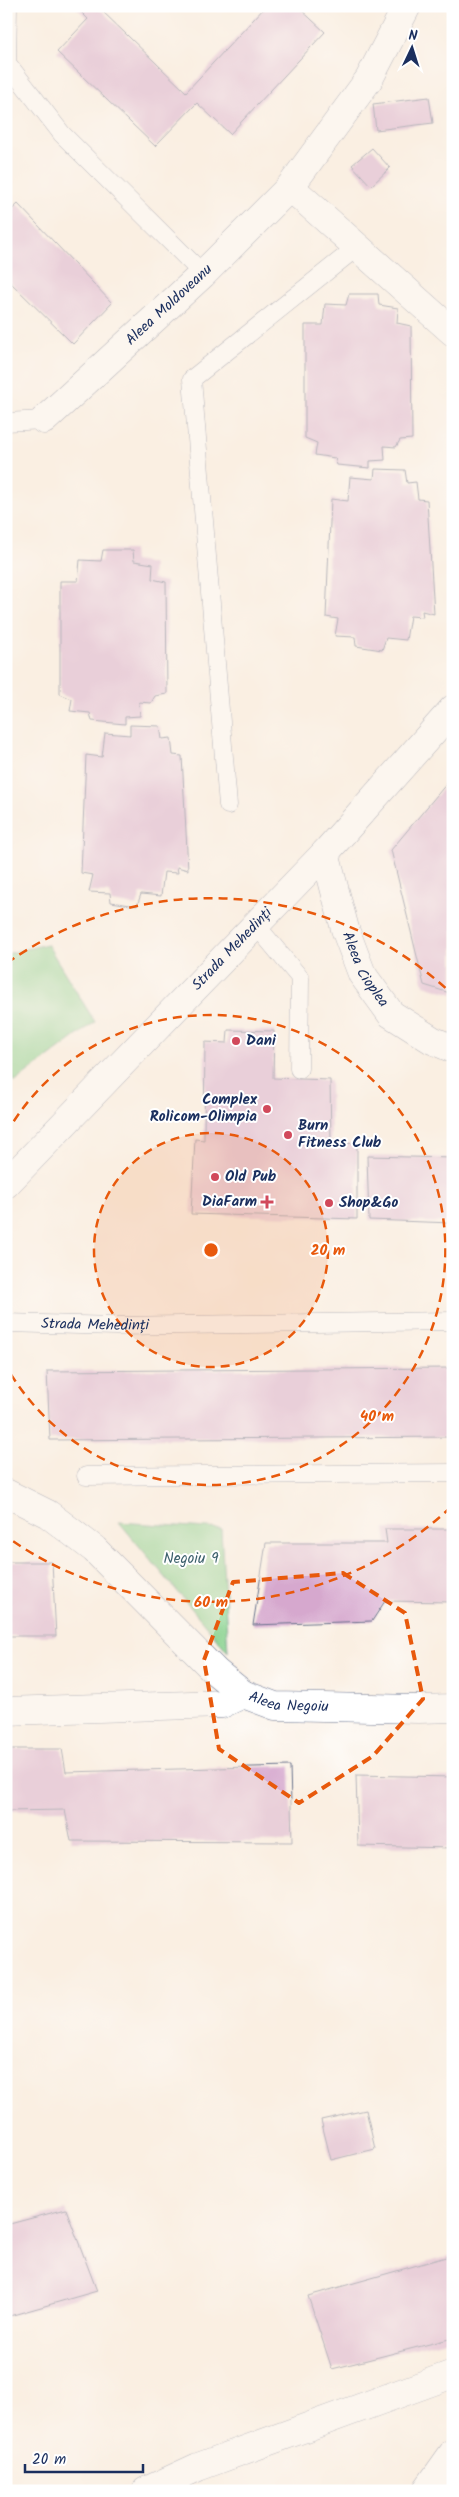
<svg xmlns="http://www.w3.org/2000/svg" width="459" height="2497" font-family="Kalam,sans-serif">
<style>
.green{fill:#88d18d;stroke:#528076}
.building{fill:#d6a8ce}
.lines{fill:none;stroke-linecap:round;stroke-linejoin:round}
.service-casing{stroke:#69728c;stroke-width:19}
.minor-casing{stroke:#69728c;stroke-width:29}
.tertiary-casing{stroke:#69728c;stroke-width:29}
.service{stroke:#fff;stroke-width:18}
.minor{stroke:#fff;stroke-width:28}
.tertiary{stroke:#fff;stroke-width:28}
.marked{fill:none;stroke:#e8590c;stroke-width:4;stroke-dasharray:10 6;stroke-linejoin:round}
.ring{fill:none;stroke:#e8590c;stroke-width:2.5;stroke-dasharray:9 6}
.poi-dot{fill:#d1495b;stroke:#fff;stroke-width:2}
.labels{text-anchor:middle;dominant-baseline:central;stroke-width:4;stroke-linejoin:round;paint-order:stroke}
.street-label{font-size:15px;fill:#1b2f5e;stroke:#fff}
.poi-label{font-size:15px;font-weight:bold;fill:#1b2f5e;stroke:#fff;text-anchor:start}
.park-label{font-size:15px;fill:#3c606c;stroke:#fff}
.centre{fill:#e8590c;stroke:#fff;stroke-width:2.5}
.ring-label{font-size:15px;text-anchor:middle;font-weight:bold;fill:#e8590c;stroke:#fff;stroke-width:4;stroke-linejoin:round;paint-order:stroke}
</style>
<rect width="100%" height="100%" fill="#fff"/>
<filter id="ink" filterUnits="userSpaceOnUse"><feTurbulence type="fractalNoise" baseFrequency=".02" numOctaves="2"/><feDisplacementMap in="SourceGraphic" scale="10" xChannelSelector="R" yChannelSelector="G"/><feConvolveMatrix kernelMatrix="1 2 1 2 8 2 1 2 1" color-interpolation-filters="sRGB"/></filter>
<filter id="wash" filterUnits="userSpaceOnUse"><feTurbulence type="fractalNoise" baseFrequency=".0096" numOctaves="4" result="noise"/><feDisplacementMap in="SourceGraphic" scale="20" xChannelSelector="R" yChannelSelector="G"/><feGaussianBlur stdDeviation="1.12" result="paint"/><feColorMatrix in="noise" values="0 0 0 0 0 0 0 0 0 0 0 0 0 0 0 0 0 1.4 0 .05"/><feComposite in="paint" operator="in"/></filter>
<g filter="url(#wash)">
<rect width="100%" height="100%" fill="#faefe2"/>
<!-- green -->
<g class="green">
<path d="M 47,944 L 95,1022 L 14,1083 L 6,1031 L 6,954 Z"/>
<path d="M 119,1522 L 221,1529 L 228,1652 Z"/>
</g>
<g id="blocks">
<!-- building -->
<g class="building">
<path d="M 75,6 L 101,6 L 99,8 L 186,92 L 266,6 L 297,6 L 325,32 L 230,134 L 197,103 L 155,146 L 57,52 L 88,19 Z"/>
<path d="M 429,97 L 433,123 L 376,130 L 373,104 Z"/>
<path d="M 372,148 L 390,168 L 371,186 L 352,165 Z"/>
<path d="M 18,204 L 112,303 L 73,344 L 6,278 L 6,215 Z"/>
<path d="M 349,294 L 378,294 L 379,305 L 398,308 L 397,323 L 411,326 L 412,439 L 400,440 L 396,447 L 384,446 L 385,460 L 370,461 L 370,468 L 337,465 L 335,458 L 315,455 L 317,443 L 305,438 L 305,325 L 323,325 L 325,304 L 346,305 Z"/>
<path d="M 375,469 L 405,470 L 407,483 L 416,482 L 418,499 L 427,500 L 434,614 L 422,611 L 423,617 L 410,616 L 406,640 L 386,638 L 382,650 L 356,646 L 355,637 L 335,636 L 338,619 L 326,617 L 331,499 L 348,501 L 350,477 L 374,479 Z"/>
<path d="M 103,550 L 133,550 L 134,561 L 153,564 L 152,579 L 166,582 L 167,694 L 155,696 L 151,703 L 139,702 L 140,716 L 125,717 L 125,724 L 92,721 L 90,713 L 70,711 L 72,699 L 60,694 L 60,581 L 78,581 L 80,560 L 101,561 Z"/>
<path d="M 130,725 L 160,726 L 162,739 L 171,738 L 173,755 L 182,756 L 188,870 L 177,867 L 178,873 L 164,872 L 161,896 L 141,894 L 137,906 L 111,902 L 110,893 L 89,892 L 93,875 L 81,873 L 86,755 L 102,757 L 105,733 L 130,735 Z"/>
<path d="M 453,776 L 453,994 L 424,985 L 391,850 Z"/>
<path d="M 228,1030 L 274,1031 L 273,1078 L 330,1080 L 331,1142 L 357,1144 L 357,1219 L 191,1214 L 195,1139 L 204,1140 L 205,1042 L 227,1043 Z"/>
<path d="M 367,1156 L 453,1158 L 453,1223 L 369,1220 Z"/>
<path d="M 453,1368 L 453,1437 L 50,1440 L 47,1371 Z"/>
<path d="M 385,1529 L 453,1529 L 453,1602 L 385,1601 L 372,1621 L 253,1625 L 266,1543 L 387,1543 Z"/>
<path d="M 6,1562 L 52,1562 L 56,1636 L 6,1636 Z"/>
<path d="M 6,1749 L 62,1749 L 66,1772 L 290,1766 L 292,1842 L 71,1841 L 65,1810 L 6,1811 Z"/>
<path d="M 356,1775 L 453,1777 L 453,1848 L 358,1846 Z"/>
<path d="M 366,2110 L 375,2149 L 331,2160 L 321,2120 Z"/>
<path d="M 66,2209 L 97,2291 L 6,2317 L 6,2225 Z"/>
<path d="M 453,2255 L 453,2338 L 332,2369 L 308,2296 Z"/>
</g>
</g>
</g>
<g filter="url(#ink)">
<use href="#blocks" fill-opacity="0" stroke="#69728c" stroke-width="1"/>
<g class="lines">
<!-- service casing -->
<g class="service-casing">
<g id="service">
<path d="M 8,6 L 7,63 L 62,134 L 203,274"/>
<path d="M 6,422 L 44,420"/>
<path d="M 228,805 L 192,379 L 357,247"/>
<path d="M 256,925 L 300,978 L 299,1069"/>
<path id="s1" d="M 6,1323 L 116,1326 L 453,1321"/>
<path d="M 86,1476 L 453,1473"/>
</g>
</g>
<!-- minor casing -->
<g class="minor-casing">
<g id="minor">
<path d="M 290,187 L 453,332"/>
<path id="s2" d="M 44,420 L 203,274 L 290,187 L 369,79 L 407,6"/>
<path id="s3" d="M 325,853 L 345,929 L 362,974 L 391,1014 L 432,1040 L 453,1049"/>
<path id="s4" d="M 6,1493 L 48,1514 L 94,1549 L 216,1672 L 243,1694 L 275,1706 L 419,1709 L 453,1708"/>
<path d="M 6,1711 L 222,1704 L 243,1694"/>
<path d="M 146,2491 L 198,2467 L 453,2374"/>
<path d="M 426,2491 L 453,2453"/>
</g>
</g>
<!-- tertiary casing -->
<g class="tertiary-casing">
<g id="tertiary">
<path id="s5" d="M 6,1184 L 325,853 L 453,709"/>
</g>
</g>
<!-- service -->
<use href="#service" class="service"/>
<!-- minor -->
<use href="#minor" class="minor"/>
<!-- tertiary -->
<use href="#tertiary" class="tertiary"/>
</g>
</g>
<!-- marked area -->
<path d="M0 0H459V2497H0ZM 343,1573 L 405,1613 L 423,1699 L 373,1756 L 299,1803 L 219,1749 L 204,1660 L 233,1582 Z" fill="#faefe2" fill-opacity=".55" fill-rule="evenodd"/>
<path class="marked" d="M 343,1573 L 405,1613 L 423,1699 L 373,1756 L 299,1803 L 219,1749 L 204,1660 L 233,1582 Z"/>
<!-- distance rings -->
<circle cx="211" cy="1250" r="117" fill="#e8590c" fill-opacity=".12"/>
<g class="ring">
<circle cx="211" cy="1250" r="117"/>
<path d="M6 1134A235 235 0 1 1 6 1366"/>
<path d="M451 1507A352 352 0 0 1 7 1537M7 963A352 352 0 0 1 451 993"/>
</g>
<!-- markers -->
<g class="poi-dot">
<circle cx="236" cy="1041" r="5"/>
<circle cx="267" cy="1109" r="5"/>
<circle cx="288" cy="1135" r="5"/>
<circle cx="215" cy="1177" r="5"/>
<path d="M264.5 1194.5h5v5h5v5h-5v5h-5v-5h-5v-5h5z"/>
<circle cx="329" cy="1203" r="5"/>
</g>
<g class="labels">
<!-- street labels -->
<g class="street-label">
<text stroke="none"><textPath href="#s2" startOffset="170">Aleea Moldoveanu</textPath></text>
<text stroke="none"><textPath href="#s5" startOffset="326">Strada Mehedinți</textPath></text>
<text stroke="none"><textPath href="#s3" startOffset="124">Aleea Cioplea</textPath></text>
<text stroke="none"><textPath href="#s1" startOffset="89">Strada Mehedinți</textPath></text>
<text stroke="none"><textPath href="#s4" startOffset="360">Aleea Negoiu</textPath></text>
</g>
<!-- poi labels -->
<g class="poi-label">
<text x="246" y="1041">Dani</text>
<text x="257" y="1100" text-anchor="end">Complex<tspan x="257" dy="17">Rolicom-Olimpia</tspan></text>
<text x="298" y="1126">Burn<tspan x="298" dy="17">Fitness Club</tspan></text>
<text x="225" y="1177">Old Pub</text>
<text x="257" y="1202" text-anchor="end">DiaFarm</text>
<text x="339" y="1203">Shop&amp;Go</text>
</g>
<!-- park labels -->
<g class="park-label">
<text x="191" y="1559">Negoiu 9</text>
</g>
</g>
<circle cx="211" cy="1250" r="8" class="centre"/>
<g class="ring-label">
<text x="328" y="1255">20 m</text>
<text x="377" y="1421">40 m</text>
<text x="211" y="1607">60 m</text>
</g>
<!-- margin -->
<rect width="459" height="2497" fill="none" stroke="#fff" stroke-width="25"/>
<!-- north arrow -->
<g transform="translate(412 48) rotate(4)" stroke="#ffffff" stroke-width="4" paint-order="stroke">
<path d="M0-4L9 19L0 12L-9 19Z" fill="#1b2f5e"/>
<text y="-8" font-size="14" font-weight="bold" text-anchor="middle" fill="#1b2f5e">N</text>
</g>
<!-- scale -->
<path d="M25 2464v8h118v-8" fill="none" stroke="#1b2f5e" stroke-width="2.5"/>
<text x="32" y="2464" font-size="15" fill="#1b2f5e" stroke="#ffffff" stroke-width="4" paint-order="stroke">20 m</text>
</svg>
